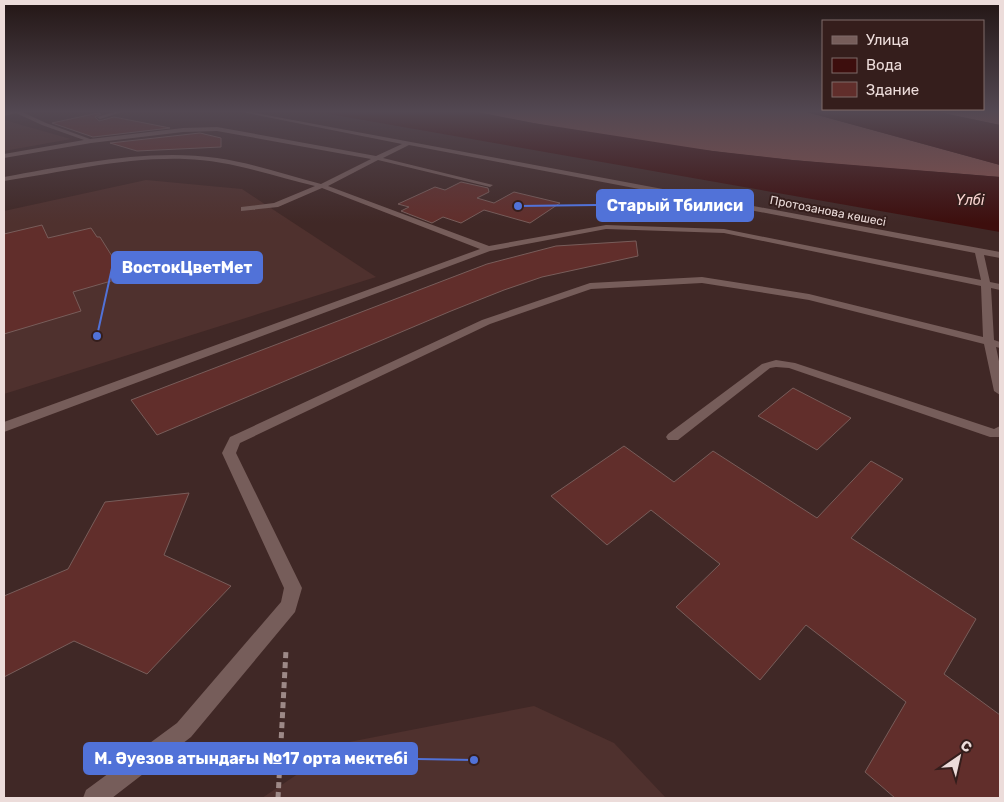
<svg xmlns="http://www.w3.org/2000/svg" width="1004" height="802" font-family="Rubik,sans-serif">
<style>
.built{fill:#4f312e}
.forest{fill:#87504b}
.water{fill:#3d0e0d}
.building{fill:#612e2b;stroke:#785d5a}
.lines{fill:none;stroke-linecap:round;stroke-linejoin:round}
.path{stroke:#9d8987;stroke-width:5;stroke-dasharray:6 4;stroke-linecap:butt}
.minor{fill:#765d5a;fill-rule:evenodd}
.labels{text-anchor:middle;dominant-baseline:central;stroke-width:4;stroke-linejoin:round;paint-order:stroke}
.far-street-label{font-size:12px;fill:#ecdcda;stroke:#351e1c}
.far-water-label{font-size:14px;font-style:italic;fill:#fad5d1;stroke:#351e1c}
.leader{fill:none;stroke:#5172d8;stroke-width:2}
.callout-dot{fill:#5172d8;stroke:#351e1c;stroke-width:2}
.callout{fill:#5172d8;stroke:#5172d8;stroke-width:2}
.callout-label{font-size:16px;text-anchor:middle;font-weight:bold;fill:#fff}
</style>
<rect width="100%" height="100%" fill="#402826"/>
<!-- built -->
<g class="built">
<path d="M 4,120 L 71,139 L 4,151 Z"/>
<path d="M 146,180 L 242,189 L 376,277 L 4,394 L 4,211 Z"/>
<path d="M 534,706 L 614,743 L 666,798 L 262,798 L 344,743 Z"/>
</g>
<!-- forest -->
<g class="forest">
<path d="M 472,111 L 803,111 L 1000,165 L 1000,177 C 931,171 862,167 793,160 C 686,150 578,133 472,111 Z"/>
<path d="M 933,111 L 1000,111 L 1000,125 Z"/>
</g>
<!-- water -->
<g class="water">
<path d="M 312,111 L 472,111 L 533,123 L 713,151 L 792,160 L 1000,177 L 1000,232 Z"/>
<path d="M 803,111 L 933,111 L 1000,125 L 1000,165 Z"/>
</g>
<!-- building -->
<g class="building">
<path d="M 98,113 L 101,114 L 95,117 L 99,121 L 114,117 L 170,128 L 93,137 L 52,123 Z"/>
<path d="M 200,133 L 221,138 L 221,147 L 137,151 L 110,143 Z"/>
<path d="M 461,182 L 488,188 L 489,192 L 477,198 L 494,203 L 514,192 L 560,203 L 530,223 L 484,210 L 461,223 L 443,217 L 432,223 L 401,211 L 409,207 L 398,204 L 435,187 L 445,190 Z"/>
<path d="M 42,225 L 48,238 L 91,228 L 97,237 L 100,237 L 125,277 L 73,292 L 81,311 L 4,334 L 4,234 Z"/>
<path d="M 636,241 L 638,256 L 542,277 L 504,290 L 451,311 L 157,435 L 131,400 L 487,264 L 556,246 Z"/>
<path d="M 793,388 L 851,418 L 817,450 L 758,416 Z"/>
<path d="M 624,446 L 674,482 L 713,451 L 817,518 L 871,461 L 903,479 L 851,538 L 976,619 L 944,674 L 1000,715 L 1000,798 L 895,798 L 865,772 L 906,702 L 806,625 L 760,680 L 676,607 L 720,564 L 651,510 L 607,545 L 551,496 Z"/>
<path d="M 189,493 L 164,555 L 231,586 L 147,674 L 74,641 L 4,677 L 4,596 L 68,569 L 105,502 Z"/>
</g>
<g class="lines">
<!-- path -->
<path class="path" d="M 278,798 L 286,650"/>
<!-- minor -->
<g class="minor">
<path d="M 12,111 L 20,111 L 46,123 L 90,139 L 183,128 L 217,127 L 376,156 L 402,144 L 237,111 L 245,111 L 1000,252 L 1000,258 L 984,255 L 990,282 L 1000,284 L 1000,290 L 991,288 L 994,340 L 1000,342 L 1000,348 L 996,347 L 1000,366 L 1000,395 L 994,391 L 984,344 L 809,300 L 702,283 L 591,289 L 490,324 L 240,443 L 236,453 L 302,588 L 295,612 L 191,737 L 112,798 L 83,798 L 86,790 L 177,723 L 281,602 L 284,588 L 222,453 L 230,437 L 482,320 L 590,283 L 702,277 L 809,294 L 983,337 L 981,286 L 724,233 L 606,229 L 490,251 L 4,432 L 4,422 L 480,249 L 322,188 L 278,207 L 241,211 L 241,207 L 274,203 L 315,186 C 273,176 229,160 185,159 C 124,157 64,172 4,181 L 4,177 C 71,165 149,148 217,158 C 252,163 287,175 321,184 L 371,159 L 217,131 L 183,132 L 91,143 L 4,158 L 4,154 L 84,140 L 42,125 L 16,113 L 4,116 L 4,113 ZM 409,145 L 975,253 L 981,280 L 724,229 L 606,225 L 489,246 L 328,186 L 378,160 L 490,187 L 493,185 L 383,158 Z"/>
<path d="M 118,111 L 125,111 L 100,119 L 97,117 Z"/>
<path d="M 776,360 L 795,363 L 994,429 L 1000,426 L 1000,437 L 990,437 L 789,368 L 776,367 L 770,368 L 678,440 L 668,440 L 666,437 L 668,434 L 762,364 Z"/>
</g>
</g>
<!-- sky -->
<linearGradient id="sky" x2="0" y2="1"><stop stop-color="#231615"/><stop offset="0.5" stop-color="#534852"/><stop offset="1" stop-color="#534852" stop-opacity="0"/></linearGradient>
<rect width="1004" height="223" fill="url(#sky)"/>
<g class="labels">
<!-- far-street labels -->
<g class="far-street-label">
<text transform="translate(828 211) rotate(11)">Протозанова көшесі</text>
</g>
<!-- far-water labels -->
<g class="far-water-label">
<text x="970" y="200">Үлбі</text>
</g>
</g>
<!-- callouts -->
<path class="leader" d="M518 206L597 205M97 336L112 268M474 760L417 759"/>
<g class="callout-dot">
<circle cx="518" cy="206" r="5"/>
<circle cx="97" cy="336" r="5"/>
<circle cx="474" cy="760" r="5"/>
</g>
<g class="callout">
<rect x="597" y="190" width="156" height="31" rx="5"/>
<rect x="112" y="252" width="150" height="31" rx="5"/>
<rect x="84" y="743" width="333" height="31" rx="5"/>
</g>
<g class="callout-label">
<text x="675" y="211">Старый Тбилиси</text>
<text x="187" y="273">ВостокЦветМет</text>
<text x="251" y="764">М. Әуезов атындағы №17 орта мектебі</text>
</g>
<!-- border -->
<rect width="1004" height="802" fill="none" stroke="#ecdcda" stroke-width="10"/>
<!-- legend -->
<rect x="822" y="20" width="162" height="90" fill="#351e1c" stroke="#7e6a68"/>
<rect x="832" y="36" width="25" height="8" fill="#765d5a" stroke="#7e6a68"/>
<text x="866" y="45" font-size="15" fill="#ecdcda">Улица</text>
<rect x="832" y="58" width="25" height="15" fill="#3d0e0d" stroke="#7e6a68"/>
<text x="866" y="70" font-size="15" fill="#ecdcda">Вода</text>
<rect x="832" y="82" width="25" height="15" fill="#612e2b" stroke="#7e6a68"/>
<text x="866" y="95" font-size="15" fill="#ecdcda">Здание</text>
<!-- north arrow -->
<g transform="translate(959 757) rotate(34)" stroke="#351e1c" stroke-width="4" paint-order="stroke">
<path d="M0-4L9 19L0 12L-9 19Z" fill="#ecdcda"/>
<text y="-8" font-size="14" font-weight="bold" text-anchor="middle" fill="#ecdcda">С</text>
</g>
</svg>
